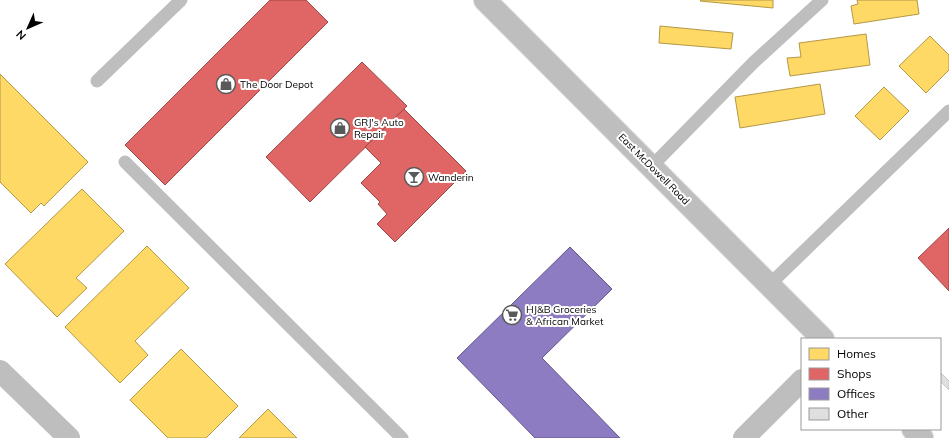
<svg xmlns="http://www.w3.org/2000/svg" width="949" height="438" font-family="Mulish,sans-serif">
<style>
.homes{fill:#ffd966;stroke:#b29847}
.shops{fill:#e06666;stroke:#9d4747}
.offices{fill:#8e7cc3;stroke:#635788}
.building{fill:#dfdfdf;stroke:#c7c7c7}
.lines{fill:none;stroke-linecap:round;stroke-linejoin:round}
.primary-casing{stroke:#dbdbdb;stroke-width:24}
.lane{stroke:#bebebe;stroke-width:13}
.street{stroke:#bebebe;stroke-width:22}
.primary{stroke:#bebebe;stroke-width:22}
.labels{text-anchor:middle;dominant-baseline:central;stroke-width:4;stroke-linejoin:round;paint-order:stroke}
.poi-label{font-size:10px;fill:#000;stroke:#fff;text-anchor:start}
.street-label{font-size:10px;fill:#000;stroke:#fff}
</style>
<rect width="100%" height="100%" fill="#fff"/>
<!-- homes -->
<g class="homes">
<path d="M 701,0 L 773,0 L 773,8 L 700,1 Z"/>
<path d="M 857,0 L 917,0 L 919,14 L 854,24 L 851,6 L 858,4 Z"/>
<path d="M 660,26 L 733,33 L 731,49 L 659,43 Z"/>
<path d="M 866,34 L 870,65 L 790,76 L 787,58 L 801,57 L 799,43 Z"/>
<path d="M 930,36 L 949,55 L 949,70 L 926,93 L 899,66 Z"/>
<path d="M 0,74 L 88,162 L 44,206 L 41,203 L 31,213 L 0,182 Z"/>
<path d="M 820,84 L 825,114 L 740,128 L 735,97 Z"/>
<path d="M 884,87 L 909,111 L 880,140 L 855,116 Z"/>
<path d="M 82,189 L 124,231 L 76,278 L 87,288 L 57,317 L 5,264 Z"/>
<path d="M 147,246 L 189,288 L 135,341 L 148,355 L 120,383 L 65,327 Z"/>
<path d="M 181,349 L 238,406 L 206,438 L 168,438 L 130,400 Z"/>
<path d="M 268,409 L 297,438 L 239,438 Z"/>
</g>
<!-- shops -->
<g class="shops">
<path d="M 270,0 L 306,0 L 328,22 L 165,185 L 125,145 Z"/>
<path d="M 362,62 L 407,106 L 310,202 L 266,157 Z"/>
<path d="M 404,109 L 466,171 L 395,242 L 377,224 L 387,214 L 378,204 L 380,202 L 361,183 L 381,163 L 365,147 Z"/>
<path d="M 949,228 L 949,291 L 918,258 Z"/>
</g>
<!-- offices -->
<path class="offices" d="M 570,247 L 612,289 L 542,358 L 620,438 L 535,438 L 457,358 Z"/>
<!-- building -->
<path class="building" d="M 940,372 L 949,381 L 949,390 L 940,381 Z"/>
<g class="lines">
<!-- primary casing -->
<g class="primary-casing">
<g id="primary">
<path d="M 485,0 L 823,339"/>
<path d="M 913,429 L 922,438"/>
</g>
</g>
<!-- lane -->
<g class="lane">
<path d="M 97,81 L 181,0"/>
<path d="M 125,162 L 402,438"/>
<path d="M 651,167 L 754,62 L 822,0"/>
<path d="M 769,285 L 949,111"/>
</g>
<!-- street -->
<g class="street">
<path d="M 0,371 L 69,438"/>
<path d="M 744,438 L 802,380"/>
</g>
<!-- primary -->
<use href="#primary" class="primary"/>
</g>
<!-- icons -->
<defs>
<g id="shop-ring" transform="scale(1)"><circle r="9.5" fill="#fff" stroke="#595959" stroke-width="1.5"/><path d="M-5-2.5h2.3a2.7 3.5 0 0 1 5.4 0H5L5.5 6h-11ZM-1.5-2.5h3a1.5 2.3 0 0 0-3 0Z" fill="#595959"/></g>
<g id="bar-ring" transform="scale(1)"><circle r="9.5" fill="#fff" stroke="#595959" stroke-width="1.5"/><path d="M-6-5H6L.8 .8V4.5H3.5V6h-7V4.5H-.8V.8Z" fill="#595959"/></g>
<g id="supermarket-ring" transform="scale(1)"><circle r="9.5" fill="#fff" stroke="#595959" stroke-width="1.5"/><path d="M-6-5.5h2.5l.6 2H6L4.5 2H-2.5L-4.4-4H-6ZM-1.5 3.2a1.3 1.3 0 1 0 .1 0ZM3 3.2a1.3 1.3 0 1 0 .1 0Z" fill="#595959"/></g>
</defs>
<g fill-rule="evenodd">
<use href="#shop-ring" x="226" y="84"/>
<use href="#shop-ring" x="340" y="128"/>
<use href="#bar-ring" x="414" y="177"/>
<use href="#supermarket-ring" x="512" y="315"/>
</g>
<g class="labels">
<!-- poi labels -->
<g class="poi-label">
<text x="240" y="84">The Door Depot</text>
<text x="354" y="122">GRJ's Auto<tspan x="354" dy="12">Repair</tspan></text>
<text x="428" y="177">Wanderin</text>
<text x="526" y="309">HJ&amp;B Groceries<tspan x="526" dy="12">&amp; African Market</tspan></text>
</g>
<!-- street labels -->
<g class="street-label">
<text transform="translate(654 169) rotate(45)">East McDowell Road</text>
</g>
</g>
<!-- legend -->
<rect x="801" y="338" width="140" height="92" fill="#ffffff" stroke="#999999"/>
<rect x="809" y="348" width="20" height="12" fill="#ffd966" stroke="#999999"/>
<text x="837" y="358" font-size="12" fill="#000000">Homes</text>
<rect x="809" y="368" width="20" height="12" fill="#e06666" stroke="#999999"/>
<text x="837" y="378" font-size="12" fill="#000000">Shops</text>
<rect x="809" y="388" width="20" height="12" fill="#8e7cc3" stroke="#999999"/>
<text x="837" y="398" font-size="12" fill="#000000">Offices</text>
<rect x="809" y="408" width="20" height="12" fill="#dfdfdf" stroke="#999999"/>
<text x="837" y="418" font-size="12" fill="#000000">Other</text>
<!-- north arrow -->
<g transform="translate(28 28) rotate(225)" stroke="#ffffff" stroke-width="3" paint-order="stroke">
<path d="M0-3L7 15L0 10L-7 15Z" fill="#000000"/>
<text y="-6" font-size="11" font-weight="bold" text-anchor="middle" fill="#000000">N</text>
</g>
</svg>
